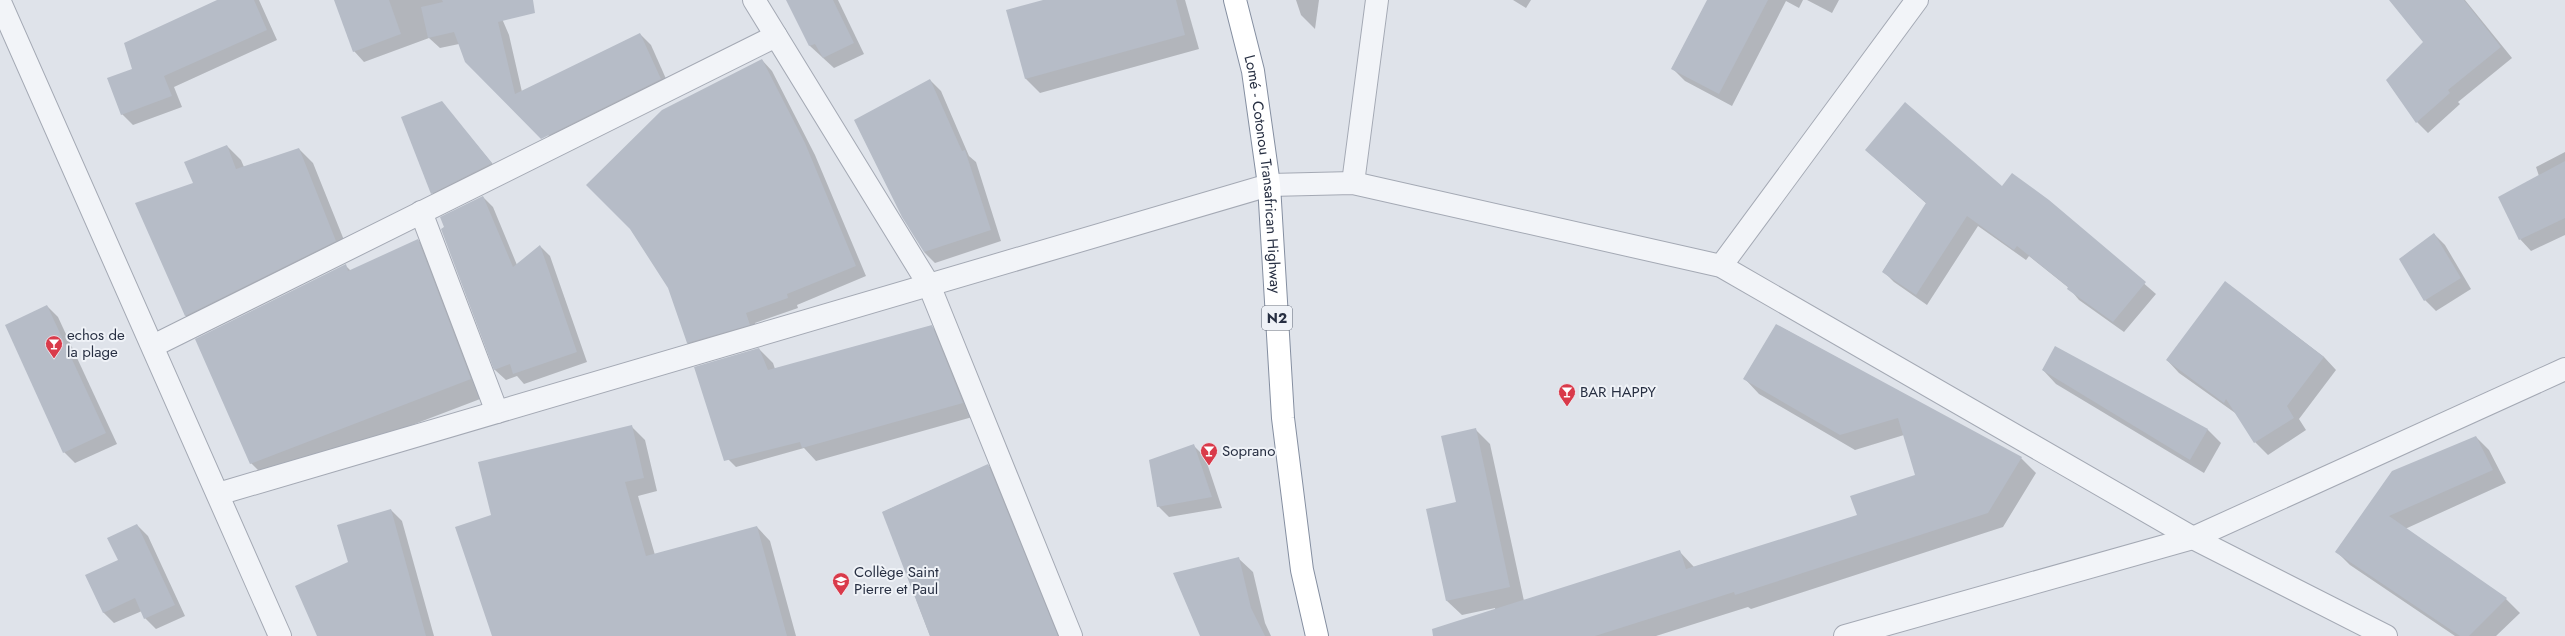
<svg xmlns="http://www.w3.org/2000/svg" width="2565" height="636" font-family="Jost,sans-serif">
<style>
.shadow{fill:#0003}
.building{fill:#b6bcc7}
.lines{fill:none;stroke-linecap:round;stroke-linejoin:round}
.minor-casing{stroke:#a4a9b4;stroke-width:24}
.highway-casing{stroke:#858fa1;stroke-width:24}
.minor{stroke:#f2f4f8;stroke-width:22}
.highway{stroke:#fff;stroke-width:22}
.labels{text-anchor:middle;dominant-baseline:central;stroke-width:4;stroke-linejoin:round;paint-order:stroke}
.shield{fill:#eff2f7;stroke:#636a78;stroke-width:1}
.shield-label{font-size:14px;font-weight:bold;fill:#272f42}
.street-label{font-size:15px;fill:#272f42;stroke:#eff2f7}
.poi-label{font-size:15px;fill:#272f42;stroke:#eff2f7;text-anchor:start}
</style>
<rect width="100%" height="100%" fill="#dfe3ea"/>
<!-- shadow -->
<g class="shadow">
<path d="M 220,0 L 259,0 L 277,40 L 174,87 L 182,107 L 133,125 L 122,114 L 133,70 Z"/>
<path d="M 335,0 L 494,0 L 509,35 L 530,127 L 459,44 L 440,48 L 429,38 L 364,62 L 354,51 Z"/>
<path d="M 787,0 L 838,0 L 864,54 L 834,68 L 810,46 Z"/>
<path d="M 1047,0 L 1185,0 L 1199,49 L 1040,93 L 1026,79 L 1008,11 Z"/>
<path d="M 1296,0 L 1319,0 L 1315,29 L 1301,15 Z"/>
<path d="M 1513,0 L 1531,0 L 1526,8 Z"/>
<path d="M 1708,0 L 1803,0 L 1799,8 L 1786,1 L 1732,106 L 1685,81 L 1672,68 Z"/>
<path d="M 1807,0 L 1839,0 L 1832,13 Z"/>
<path d="M 2390,0 L 2465,0 L 2512,58 L 2458,102 L 2460,104 L 2428,133 L 2417,122 L 2424,42 Z"/>
<path d="M 640,34 L 651,45 L 671,90 L 559,146 L 548,135 L 548,79 Z"/>
<path d="M 762,60 L 772,71 L 815,155 L 866,276 L 797,305 L 798,308 L 755,323 L 760,335 L 698,353 L 687,343 Z"/>
<path d="M 930,80 L 941,91 L 969,156 L 976,162 L 1001,241 L 935,263 L 924,252 Z"/>
<path d="M 442,103 L 501,174 L 442,203 L 432,193 Z"/>
<path d="M 227,146 L 241,160 L 244,167 L 299,149 L 313,163 L 350,255 L 199,329 L 185,315 L 194,184 Z"/>
<path d="M 1866,150 L 2049,201 L 2156,294 L 2124,332 L 2079,300 L 2069,288 L 2029,256 L 2026,260 L 1978,226 L 1927,305 L 1894,282 L 1883,271 L 1927,204 Z"/>
<path d="M 2565,152 L 2565,235 L 2531,251 L 2520,239 L 2539,176 L 2536,167 Z"/>
<path d="M 483,197 L 493,207 L 517,265 L 540,246 L 550,256 L 587,362 L 524,384 L 517,376 L 506,380 L 495,370 L 442,229 Z"/>
<path d="M 2434,234 L 2445,245 L 2471,289 L 2436,311 L 2425,300 Z"/>
<path d="M 418,240 L 435,257 L 488,396 L 268,480 L 251,463 L 345,265 L 351,271 Z"/>
<path d="M 2226,283 L 2324,357 L 2336,370 L 2299,419 L 2306,430 L 2268,455 L 2255,442 L 2238,415 L 2179,373 L 2167,360 Z"/>
<path d="M 47,306 L 58,317 L 117,444 L 75,463 L 64,452 Z"/>
<path d="M 1777,325 L 2021,458 L 2036,473 L 2003,527 L 1751,609 L 1748,607 L 1656,636 L 1497,636 L 1495,608 L 1462,615 L 1447,601 L 1457,502 L 1475,429 L 1490,444 L 1524,601 L 1679,551 L 1694,567 L 1858,516 L 1917,476 L 1904,435 L 1855,450 L 1759,394 L 1745,379 Z"/>
<path d="M 931,326 L 945,339 L 976,416 L 816,461 L 804,448 L 736,467 L 722,453 L 759,349 L 773,363 L 775,369 Z"/>
<path d="M 2056,348 L 2208,430 L 2221,443 L 2204,473 L 2056,384 L 2043,370 Z"/>
<path d="M 631,426 L 645,440 L 657,491 L 638,496 L 655,555 L 757,527 L 770,541 L 796,636 L 493,636 L 492,516 Z"/>
<path d="M 2476,437 L 2489,450 L 2506,483 L 2405,529 L 2506,599 L 2520,613 L 2496,636 L 2455,636 L 2350,565 L 2336,551 Z"/>
<path d="M 1194,446 L 1205,457 L 1222,508 L 1169,517 L 1158,506 Z"/>
<path d="M 988,465 L 1002,480 L 1065,636 L 930,636 L 883,512 Z"/>
<path d="M 391,510 L 402,521 L 434,636 L 318,636 L 349,562 Z"/>
<path d="M 137,525 L 148,536 L 185,616 L 156,629 L 145,618 L 142,611 L 114,623 L 103,612 L 119,561 Z"/>
<path d="M 1238,558 L 1253,572 L 1265,623 L 1271,636 L 1201,636 Z"/>
</g>
<!-- building -->
<g class="building">
<path d="M 217,0 L 254,0 L 267,30 L 164,76 L 172,96 L 121,115 L 107,78 L 132,69 L 124,43 Z"/>
<path d="M 334,0 L 389,0 L 401,34 L 353,52 Z"/>
<path d="M 442,0 L 533,0 L 535,13 L 498,22 L 515,94 L 640,33 L 661,79 L 541,139 L 465,62 L 454,32 L 428,38 L 421,7 L 443,2 Z"/>
<path d="M 786,0 L 833,0 L 854,43 L 823,58 L 815,44 L 809,46 Z"/>
<path d="M 1043,0 L 1176,0 L 1185,35 L 1025,79 L 1006,10 Z"/>
<path d="M 1707,0 L 1768,0 L 1719,94 L 1671,69 Z"/>
<path d="M 2389,0 L 2464,0 L 2501,47 L 2448,90 L 2450,93 L 2416,123 L 2386,80 L 2423,42 Z"/>
<path d="M 762,59 L 805,143 L 856,266 L 787,294 L 788,298 L 746,313 L 750,325 L 687,343 L 668,288 L 630,229 L 586,185 L 662,110 Z"/>
<path d="M 930,79 L 962,151 L 965,150 L 991,230 L 924,252 L 902,217 L 854,120 Z"/>
<path d="M 442,101 L 492,163 L 431,194 L 401,117 Z"/>
<path d="M 1905,102 L 2002,186 L 2012,173 L 2049,200 L 2146,282 L 2113,322 L 2067,289 L 2068,287 L 2017,246 L 2014,250 L 1967,216 L 1916,295 L 1882,272 L 1926,203 L 1865,150 Z"/>
<path d="M 227,145 L 236,169 L 299,148 L 336,241 L 185,316 L 135,203 L 193,183 L 184,162 Z"/>
<path d="M 2565,161 L 2565,218 L 2519,240 L 2498,197 Z"/>
<path d="M 483,196 L 513,267 L 540,245 L 577,352 L 513,374 L 510,364 L 494,370 L 441,229 L 444,227 L 440,217 Z"/>
<path d="M 2434,233 L 2461,278 L 2424,301 L 2399,259 Z"/>
<path d="M 418,239 L 471,379 L 250,464 L 195,339 L 346,264 L 348,271 Z"/>
<path d="M 2225,281 L 2324,357 L 2287,406 L 2294,418 L 2254,443 L 2226,399 L 2224,403 L 2166,360 Z"/>
<path d="M 47,305 L 106,433 L 63,453 L 5,325 Z"/>
<path d="M 1776,324 L 2022,457 L 1988,513 L 1735,595 L 1734,592 L 1595,636 L 1433,636 L 1432,629 L 1680,550 L 1686,569 L 1857,515 L 1850,496 L 1915,475 L 1898,418 L 1840,435 L 1743,379 Z"/>
<path d="M 932,325 L 963,403 L 802,448 L 800,442 L 724,461 L 694,367 L 759,348 L 768,370 Z"/>
<path d="M 2055,346 L 2208,429 L 2190,460 L 2042,370 Z"/>
<path d="M 632,425 L 644,478 L 625,482 L 646,556 L 757,526 L 787,636 L 492,636 L 455,527 L 491,515 L 478,462 Z"/>
<path d="M 1476,428 L 1510,587 L 1446,601 L 1426,509 L 1456,502 L 1441,436 Z"/>
<path d="M 2476,436 L 2493,470 L 2389,516 L 2507,598 L 2469,636 L 2460,636 L 2335,552 L 2392,471 Z"/>
<path d="M 1194,444 L 1212,497 L 1157,507 L 1149,460 Z"/>
<path d="M 988,464 L 1058,636 L 930,636 L 882,512 Z"/>
<path d="M 391,509 L 426,636 L 317,636 L 295,586 L 348,562 L 337,525 Z"/>
<path d="M 137,524 L 175,605 L 144,619 L 135,598 L 103,613 L 85,575 L 118,560 L 107,538 Z"/>
<path d="M 1239,557 L 1251,608 L 1265,636 L 1200,636 L 1173,573 Z"/>
</g>
<g class="lines">
<!-- minor casing -->
<g class="minor-casing">
<g id="minor">
<path d="M 754,0 L 929,285 L 1071,636"/>
<path d="M 0,2 L 280,636"/>
<path d="M 1353,183 L 1377,0"/>
<path d="M 421,212 L 497,412"/>
<path d="M 1721,266 L 1917,0"/>
<path d="M 153,346 L 776,36"/>
<path d="M 218,494 L 1269,185 L 1353,183 L 1721,266 L 2193,538 L 2386,636"/>
<path d="M 1845,636 L 2193,538 L 2565,369"/>
</g>
</g>
<!-- highway casing -->
<g class="highway-casing">
<g id="highway">
<path id="s1" d="M 1235,0 L 1253,71 L 1269,185 L 1283,418 L 1302,570 L 1317,636"/>
</g>
</g>
<!-- minor -->
<use href="#minor" class="minor"/>
<!-- highway -->
<use href="#highway" class="highway"/>
</g>
<!-- icons -->
<defs>
<g id="bar-pin" transform="scale(0.9)"><path d="M0 17L-7.5 6A9.5 9.5 0 1 1 7.5 6Z" fill="#d93a4a" stroke="#eff2f7"/><path d="M-6-5H6L.8 .8V4.5H3.5V6h-7V4.5H-.8V.8Z" fill="#fff"/></g>
<g id="school-pin" transform="scale(0.9)"><path d="M0 17L-7.5 6A9.5 9.5 0 1 1 7.5 6Z" fill="#d93a4a" stroke="#eff2f7"/><path d="M0-5L7-2L0 1L-7-2ZM-4 1L0 2.5L4 1V4Q0 6-4 4Z" fill="#fff"/></g>
</defs>
<g fill-rule="evenodd">
<use href="#bar-pin" x="54" y="344"/>
<use href="#bar-pin" x="1567" y="392"/>
<use href="#bar-pin" x="1209" y="451"/>
<use href="#school-pin" x="841" y="581"/>
</g>
<g class="labels">
<!-- shield labels -->
<rect class="shield" x="1262" y="306" width="30" height="24" rx="3"/>
<g class="shield-label">
<text x="1277" y="318">N2</text>
</g>
<!-- street labels -->
<g class="street-label">
<text stroke="none"><textPath href="#s1" startOffset="177">Lomé - Cotonou Transafrican Highway</textPath></text>
</g>
<!-- poi labels -->
<g class="poi-label">
<text x="67" y="335">echos de<tspan x="67" dy="17">la plage</tspan></text>
<text x="1580" y="392">BAR HAPPY</text>
<text x="1222" y="451">Soprano</text>
<text x="854" y="572">Collège Saint<tspan x="854" dy="17">Pierre et Paul</tspan></text>
</g>
</g>
</svg>
